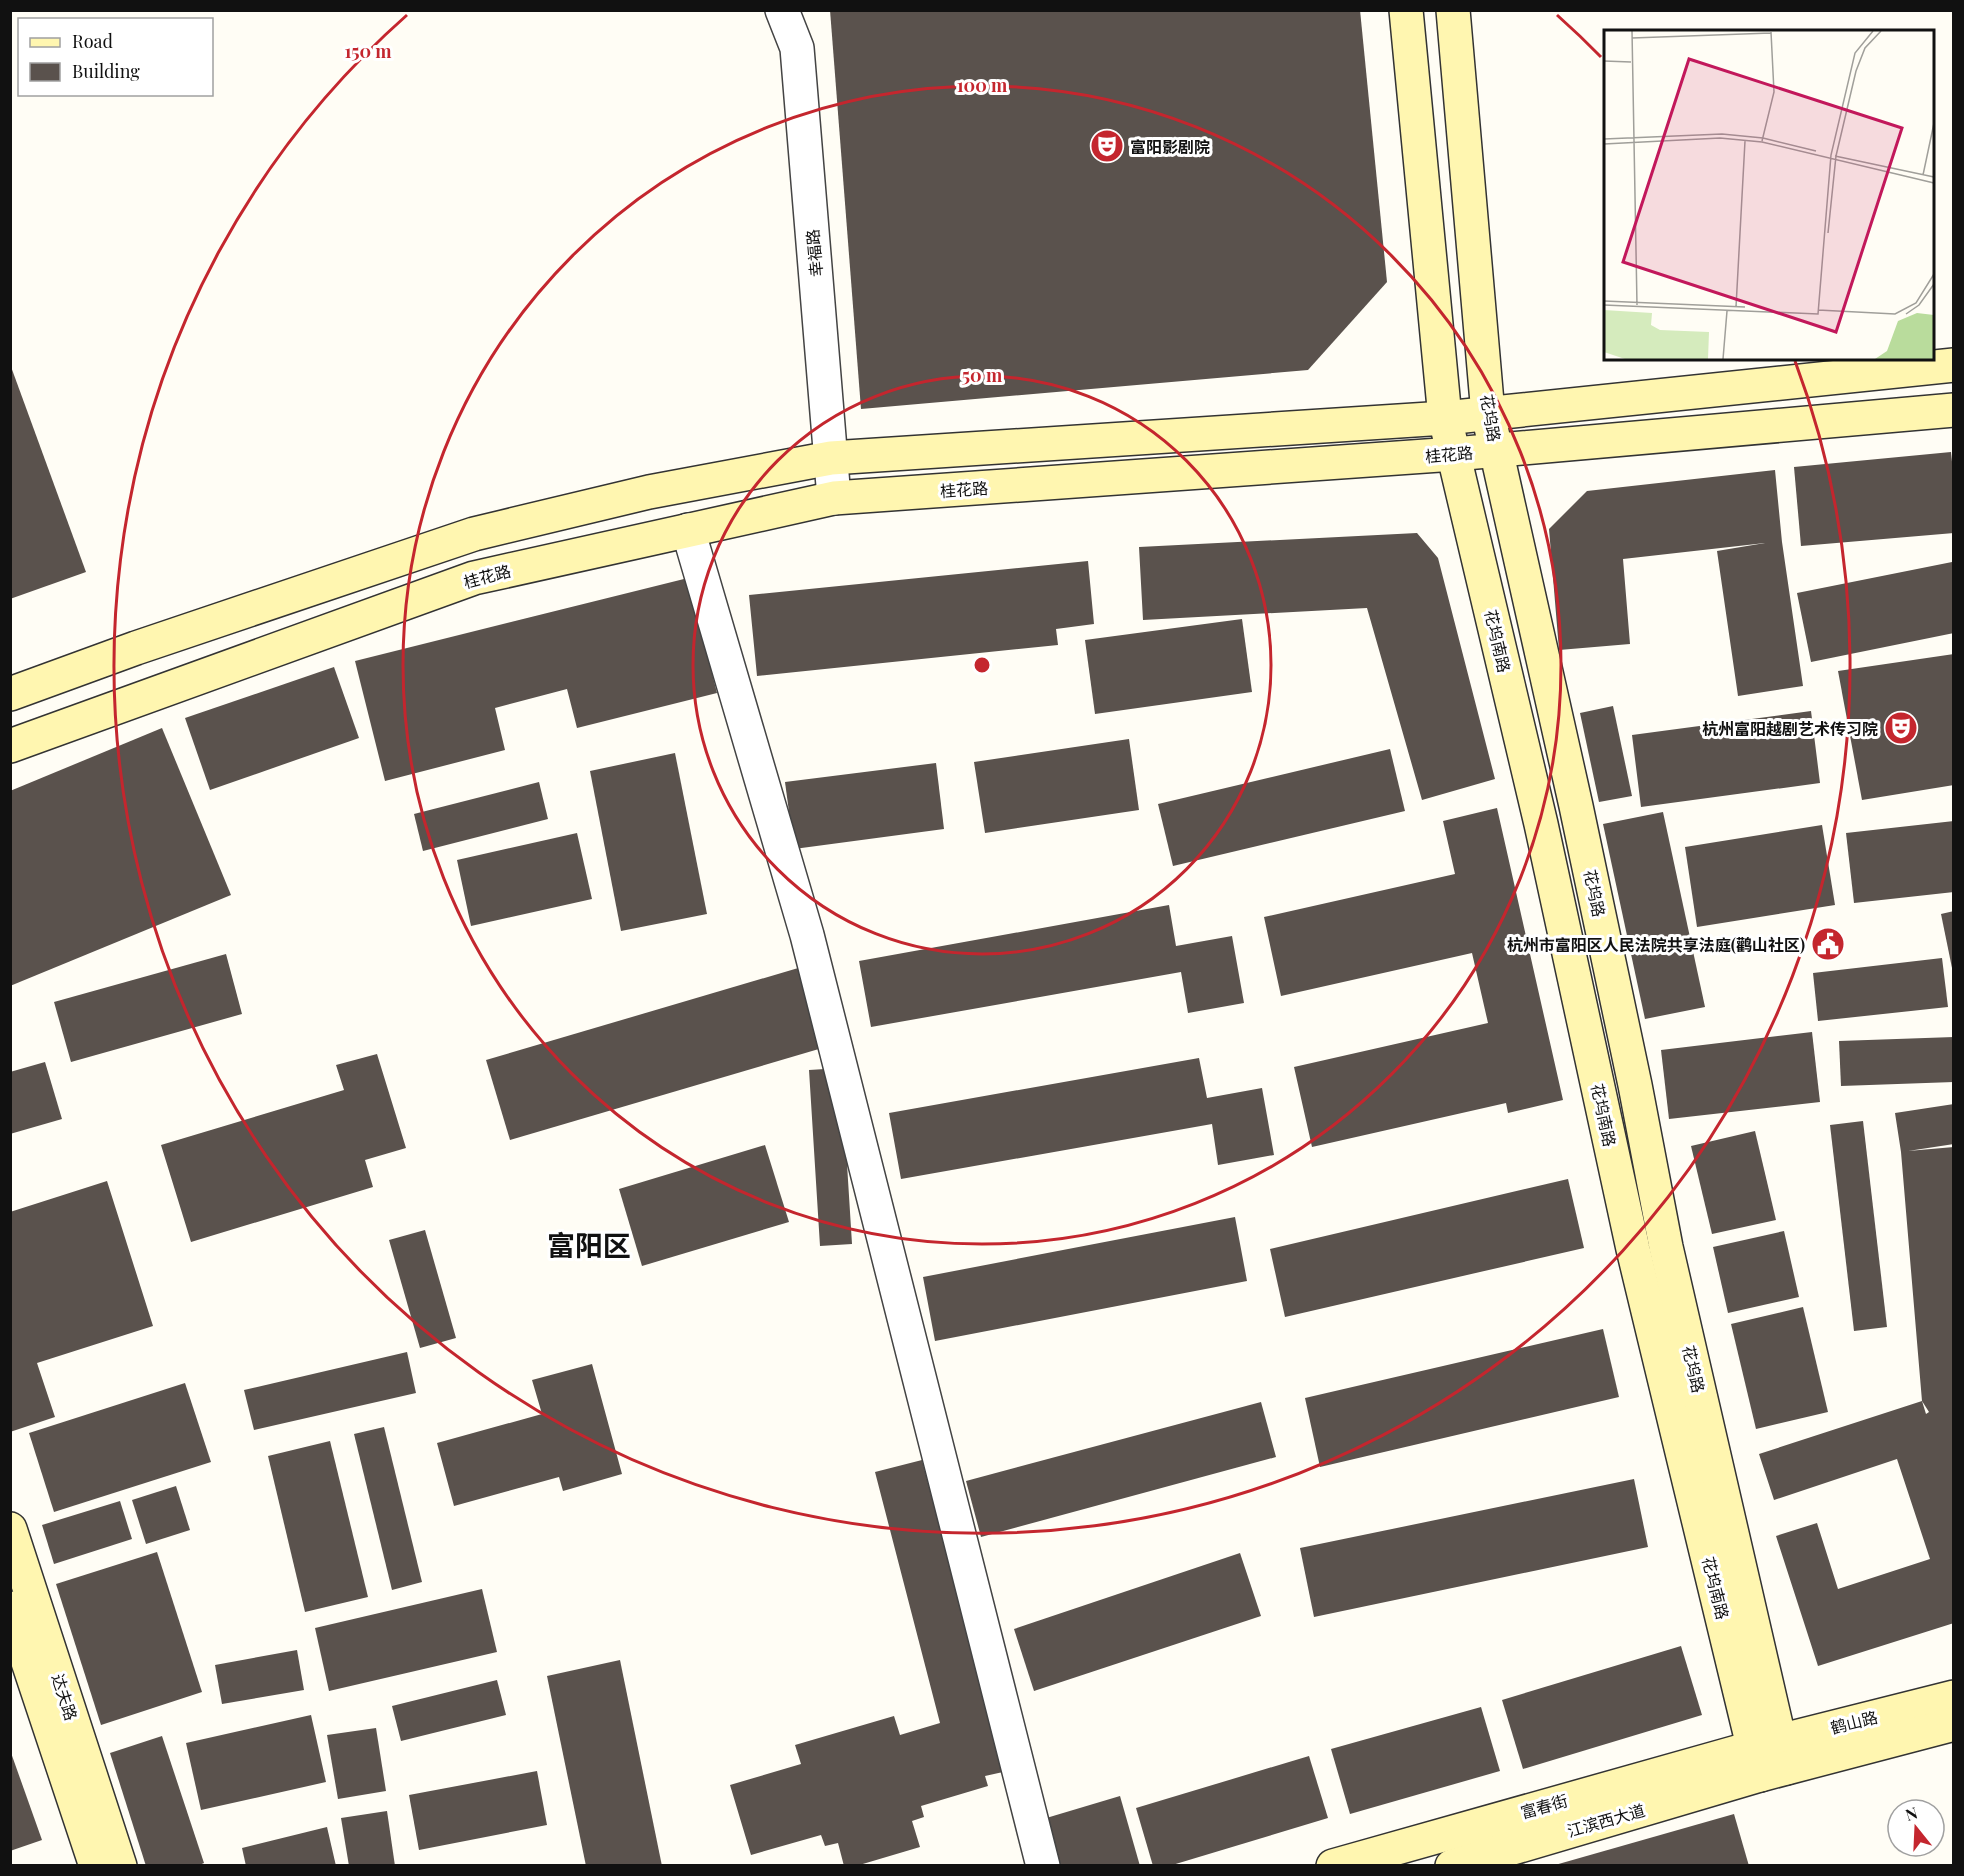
<svg xmlns="http://www.w3.org/2000/svg" width="1964" height="1876" font-family="'Playfair Display','Noto Sans SC',serif">
<style>
.building{fill:#5a524d}
.lines{fill:none;stroke-linecap:round;stroke-linejoin:round}
.street-casing{stroke:#444;stroke-width:36}
.secondary-casing{stroke:#333;stroke-width:36}
.street{stroke:#fff;stroke-width:33}
.secondary{stroke:#fff6b0;stroke-width:33}
.ring{fill:none;stroke:#c4262e;stroke-width:3}
.labels{text-anchor:middle;dominant-baseline:central;stroke-width:6;stroke-linejoin:round;paint-order:stroke}
.poi-label{font-size:16px;font-weight:bold;fill:#111;stroke:#fff;text-anchor:end}
.street-label{font-size:16px;fill:#111;stroke:#fff}
.town-label{font-size:28px;font-weight:bold;fill:#111;stroke:#fff}
.inset-road{fill:none;stroke:#a09f9a;stroke-width:1.5}
.view{fill:#c2185b;fill-opacity:0.15;stroke:#c2185b;stroke-width:3}
.inset-edge{fill:none;stroke:#111;stroke-width:3}
.centre{fill:#c4262e;stroke:#fff;stroke-width:3}
.ring-label{font-size:18px;text-anchor:middle;font-weight:bold;fill:#c4262e;stroke:#fff;stroke-width:6;stroke-linejoin:round;paint-order:stroke}
</style>
<rect width="100%" height="100%" fill="#fffdf5"/>
<!-- building -->
<g class="building">
<path d="M 830,10 L 1360,10 L 1387,282 L 1308,370 L 861,409 Z"/>
<path d="M 10,364 L 86,572 L 10,599 Z"/>
<path d="M 1951,452 L 1954,481 L 1954,533 L 1801,546 L 1794,467 Z"/>
<path d="M 1775,470 L 1782,542 L 1803,686 L 1738,696 L 1717,551 L 1765,543 L 1623,559 L 1630,644 L 1559,650 L 1549,529 L 1587,491 Z"/>
<path d="M 1417,533 L 1438,558 L 1495,779 L 1422,800 L 1367,608 L 1143,620 L 1139,547 Z"/>
<path d="M 1088,561 L 1094,624 L 1056,629 L 1058,645 L 757,676 L 749,595 Z"/>
<path d="M 1952,562 L 1954,633 L 1811,662 L 1797,593 Z"/>
<path d="M 688,578 L 717,693 L 577,728 L 567,689 L 495,708 L 505,750 L 385,781 L 355,661 Z"/>
<path d="M 1242,619 L 1252,692 L 1095,714 L 1085,640 Z"/>
<path d="M 1954,654 L 1954,785 L 1862,800 L 1838,671 Z"/>
<path d="M 334,667 L 359,738 L 210,790 L 185,718 Z"/>
<path d="M 1613,706 L 1632,796 L 1599,802 L 1580,713 Z"/>
<path d="M 1811,711 L 1820,783 L 1641,807 L 1632,735 Z"/>
<path d="M 162,728 L 231,895 L 10,986 L 10,791 Z"/>
<path d="M 1129,739 L 1139,810 L 985,833 L 974,762 Z"/>
<path d="M 1390,749 L 1405,811 L 1173,866 L 1158,804 Z"/>
<path d="M 675,753 L 707,914 L 621,931 L 590,771 Z"/>
<path d="M 936,763 L 944,829 L 794,849 L 785,782 Z"/>
<path d="M 539,782 L 548,819 L 423,851 L 414,814 Z"/>
<path d="M 1497,808 L 1563,1100 L 1508,1113 L 1506,1103 L 1312,1147 L 1294,1067 L 1488,1023 L 1472,953 L 1281,996 L 1264,917 L 1455,874 L 1443,821 Z"/>
<path d="M 1663,812 L 1705,1007 L 1645,1019 L 1603,824 Z"/>
<path d="M 1954,821 L 1954,892 L 1854,903 L 1846,833 Z"/>
<path d="M 1822,825 L 1835,905 L 1697,927 L 1685,847 Z"/>
<path d="M 577,833 L 592,899 L 471,926 L 457,860 Z"/>
<path d="M 1169,905 L 1176,946 L 1232,936 L 1244,1003 L 1188,1013 L 1181,972 L 871,1027 L 859,961 Z"/>
<path d="M 1954,911 L 1954,967 L 1952,968 L 1941,914 Z"/>
<path d="M 226,954 L 242,1014 L 71,1062 L 54,1002 Z"/>
<path d="M 1942,958 L 1948,1007 L 1818,1021 L 1813,973 Z"/>
<path d="M 805,966 L 829,1046 L 510,1140 L 486,1060 Z"/>
<path d="M 1812,1032 L 1820,1102 L 1669,1119 L 1661,1050 Z"/>
<path d="M 1954,1037 L 1954,1082 L 1841,1086 L 1839,1041 Z"/>
<path d="M 377,1054 L 406,1148 L 365,1160 L 373,1187 L 191,1242 L 161,1145 L 344,1090 L 336,1065 Z"/>
<path d="M 1199,1058 L 1207,1098 L 1262,1088 L 1274,1155 L 1218,1165 L 1212,1124 L 901,1179 L 889,1113 Z"/>
<path d="M 45,1062 L 62,1119 L 10,1134 L 10,1072 Z"/>
<path d="M 841,1068 L 852,1244 L 820,1246 L 809,1070 Z"/>
<path d="M 1954,1104 L 1954,1144 L 1908,1151 L 1954,1147 L 1954,1623 L 1818,1666 L 1776,1536 L 1817,1523 L 1838,1589 L 1930,1559 L 1897,1459 L 1774,1500 L 1759,1454 L 1922,1401 L 1926,1414 L 1929,1412 L 1922,1401 L 1901,1152 L 1895,1113 Z"/>
<path d="M 1863,1121 L 1887,1327 L 1854,1331 L 1830,1125 Z"/>
<path d="M 1755,1131 L 1776,1220 L 1712,1234 L 1691,1146 Z"/>
<path d="M 765,1145 L 789,1222 L 642,1266 L 619,1189 Z"/>
<path d="M 1568,1179 L 1584,1248 L 1285,1317 L 1270,1249 Z"/>
<path d="M 107,1181 L 153,1326 L 37,1363 L 55,1417 L 10,1432 L 10,1212 Z"/>
<path d="M 1235,1217 L 1247,1281 L 935,1341 L 923,1277 Z"/>
<path d="M 425,1230 L 456,1338 L 420,1348 L 389,1240 Z"/>
<path d="M 1784,1231 L 1799,1297 L 1728,1313 L 1713,1247 Z"/>
<path d="M 1803,1307 L 1828,1412 L 1756,1429 L 1731,1324 Z"/>
<path d="M 1603,1329 L 1619,1397 L 1320,1467 L 1305,1398 Z"/>
<path d="M 407,1352 L 416,1393 L 254,1430 L 244,1390 Z"/>
<path d="M 592,1364 L 622,1474 L 563,1491 L 559,1477 L 454,1506 L 437,1443 L 542,1414 L 532,1380 Z"/>
<path d="M 185,1383 L 211,1462 L 54,1512 L 29,1433 Z"/>
<path d="M 1261,1402 L 1276,1457 L 981,1537 L 966,1481 Z"/>
<path d="M 384,1427 L 422,1582 L 392,1590 L 354,1434 Z"/>
<path d="M 330,1441 L 368,1597 L 305,1612 L 268,1456 Z"/>
<path d="M 922,1460 L 1003,1772 L 985,1776 L 988,1786 L 921,1806 L 924,1817 L 912,1821 L 920,1847 L 856,1866 L 844,1866 L 838,1843 L 825,1846 L 821,1835 L 751,1855 L 730,1785 L 801,1764 L 795,1745 L 894,1716 L 900,1735 L 940,1723 L 875,1472 Z"/>
<path d="M 1634,1479 L 1648,1547 L 1314,1617 L 1300,1548 Z"/>
<path d="M 176,1486 L 190,1530 L 146,1544 L 132,1500 Z"/>
<path d="M 120,1501 L 132,1539 L 54,1564 L 42,1525 Z"/>
<path d="M 157,1552 L 202,1692 L 101,1725 L 56,1584 Z"/>
<path d="M 1240,1553 L 1261,1616 L 1034,1691 L 1014,1629 Z"/>
<path d="M 482,1589 L 497,1652 L 329,1691 L 315,1628 Z"/>
<path d="M 1681,1646 L 1702,1715 L 1523,1769 L 1502,1700 Z"/>
<path d="M 297,1650 L 304,1690 L 222,1704 L 215,1665 Z"/>
<path d="M 620,1660 L 662,1866 L 586,1866 L 547,1676 Z"/>
<path d="M 497,1680 L 506,1715 L 401,1741 L 392,1706 Z"/>
<path d="M 1481,1707 L 1500,1771 L 1350,1814 L 1331,1749 Z"/>
<path d="M 311,1715 L 326,1782 L 201,1810 L 186,1743 Z"/>
<path d="M 376,1728 L 386,1791 L 338,1799 L 327,1735 Z"/>
<path d="M 162,1736 L 204,1863 L 197,1866 L 146,1866 L 110,1753 Z"/>
<path d="M 10,1750 L 42,1840 L 10,1851 Z"/>
<path d="M 1309,1756 L 1328,1818 L 1169,1866 L 1153,1866 L 1136,1808 Z"/>
<path d="M 537,1771 L 547,1825 L 419,1850 L 409,1795 Z"/>
<path d="M 1120,1796 L 1140,1866 L 1057,1866 L 1043,1819 Z"/>
<path d="M 387,1811 L 395,1866 L 349,1866 L 341,1818 Z"/>
<path d="M 1734,1814 L 1749,1866 L 1555,1866 L 1555,1865 Z"/>
<path d="M 327,1827 L 336,1866 L 246,1866 L 242,1848 Z"/>
</g>
<g class="lines">
<!-- street casing -->
<g class="street-casing">
<g id="street">
<path d="M 782,10 L 797,48 L 834,498"/>
<path d="M 688,530 L 807,935 L 1043,1866"/>
</g>
</g>
<!-- secondary casing -->
<g class="secondary-casing">
<g id="secondary">
<path d="M 1406,10 L 1445,418 L 1541,824 L 1633,1249 L 1760,1775"/>
<path d="M 1453,10 L 1488,414 L 1576,806 L 1635,1085 L 1666,1247 L 1786,1768"/>
<path d="M 10,694 L 136,648 L 474,534 L 649,492 L 831,458 L 1445,418 L 1954,365"/>
<path d="M 10,746 L 474,578 L 834,498 L 1454,454 L 1954,410"/>
<path d="M 10,1529 L 120,1866"/>
<path d="M 10,1608 L 96,1866"/>
<path d="M 1333,1866 L 1755,1747 L 1954,1697"/>
<path d="M 1452,1866 L 1760,1775 L 1954,1724"/>
</g>
</g>
<!-- street -->
<use href="#street" class="street"/>
<!-- secondary -->
<use href="#secondary" class="secondary"/>
</g>
<!-- distance rings -->
<g class="ring">
<circle cx="982" cy="665" r="289"/>
<circle cx="982" cy="665" r="579"/>
<path d="M1557 15A868 868 0 0 1 1601 57M1795 361A868 868 0 1 1 407 15"/>
</g>
<!-- icons -->
<defs>
<g id="theatre-disc" transform="scale(1.725)"><circle r="9.5" fill="#c4262e" stroke="#fff"/><path d="M-5-5.5Q0-4 5-5.5V0Q5 5 0 6Q-5 5-5 0ZM-3.3-2.5H-1v1.5H-3.3ZM1-2.5H3.3v1.5H1ZM-2.8 1Q0 5.5 2.8 1Z" fill="#fff"/></g>
<g id="civic-disc" transform="scale(1.725)"><circle r="9.5" fill="#c4262e" stroke="#fff"/><path d="M-.6-6.5H3V-4.5H.6V-3L4-1V1h2V6H-6V1h2V-1L-.6-3ZM-1.2 2.5V6h2.4V2.5Z" fill="#fff"/></g>
</defs>
<g fill-rule="evenodd">
<use href="#theatre-disc" x="1107" y="146"/>
<use href="#theatre-disc" x="1901" y="728"/>
<use href="#civic-disc" x="1828" y="944"/>
</g>
<g class="labels">
<!-- poi labels -->
<g class="poi-label">
<text x="1130" y="146" text-anchor="start">富阳影剧院</text>
<text x="1878" y="728">杭州富阳越剧艺术传习院</text>
<text x="1805" y="944">杭州市富阳区人民法院共享法庭(鹳山社区)</text>
</g>
<!-- street labels -->
<g class="street-label">
<text transform="translate(814 253) rotate(-95)">幸福路</text>
<text transform="translate(1491 418) rotate(80)">花坞路</text>
<text transform="translate(1449 454) rotate(-5)">桂花路</text>
<text transform="translate(964 489) rotate(-4)">桂花路</text>
<text transform="translate(487 576) rotate(-15)">桂花路</text>
<text transform="translate(1498 641) rotate(77)">花坞南路</text>
<text transform="translate(1595 893) rotate(78)">花坞路</text>
<text transform="translate(1604 1115) rotate(78)">花坞南路</text>
<text transform="translate(1694 1369) rotate(77)">花坞路</text>
<text transform="translate(1716 1588) rotate(76)">花坞南路</text>
<text transform="translate(65 1697) rotate(72)">达夫路</text>
<text transform="translate(1854 1722) rotate(-14)">鹤山路</text>
<text transform="translate(1544 1806) rotate(-16)">富春街</text>
<text transform="translate(1606 1820) rotate(-16)">江滨西大道</text>
</g>
<!-- town labels -->
<g class="town-label">
<text x="589" y="1244">富阳区</text>
</g>
</g>
<!-- overview -->
<g transform="translate(1604 30)">
<rect width="330" height="330" fill="#fffdf5"/>
<path d="M 0,280 L 48,283 L 47,295 L 56,300 L 105,302 L 104,329 L 21,329 L 0,322 Z" fill="#d5ebbd"/>
<path d="M 313,283 L 330,285 L 330,329 L 271,329 L 283,321 L 294,291 Z" fill="#b9dc9c"/>
<path class="inset-road" d="M 28,1 L 33,275M 28,8 L 167,3M 0,31 L 27,32M 0,109 L 118,104 L 159,108 L 212,121M 158,111 L 170,62 L 167,2M 0,114 L 116,108 L 158,112 L 330,153M 231,126 L 330,147M 319,145 L 330,93M 224,203 L 232,126 L 252,41 L 261,18 L 277,1M 0,271 L 141,277M 0,275 L 214,284 L 227,125 L 251,23 L 269,1M 132,277 L 141,111M 214,280 L 291,284 L 312,273 L 330,244M 302,284 L 315,275 L 330,254M 119,329 L 123,281"/>
<path class="view" d="M 85,29 L 298,98 L 232,302 L 19,232 Z"/>
<rect width="330" height="330" class="inset-edge"/>
</g>
<circle cx="982" cy="665" r="9" class="centre"/>
<g class="ring-label">
<text x="368" y="58">150 m</text>
<text x="982" y="92">100 m</text>
<text x="982" y="382">50 m</text>
</g>
<!-- border -->
<rect width="1964" height="1876" fill="none" stroke="#111111" stroke-width="24"/>
<!-- legend -->
<rect x="18" y="18" width="195" height="78" fill="#ffffff" stroke="#a0a0a0" stroke-width="1.5"/>
<rect x="30" y="38" width="30" height="9" fill="#fff6b0" stroke="#a0a0a0" stroke-width="1.5"/>
<text x="72" y="48" font-size="18" fill="#111111">Road</text>
<rect x="30" y="63" width="30" height="18" fill="#5a524d" stroke="#a0a0a0" stroke-width="1.5"/>
<text x="72" y="78" font-size="18" fill="#111111">Building</text>
<!-- north arrow -->
<g transform="translate(1916 1828) rotate(342)"><circle r="28" fill="#ffffff" stroke="#a0a0a0" stroke-width="1.5"/>
<path d="M0-4.5L10 22L0 15L-10 22Z" fill="#c4262e"/>
<text y="-9" font-size="16" font-weight="bold" text-anchor="middle" fill="#111111">N</text>
</g>
</svg>
